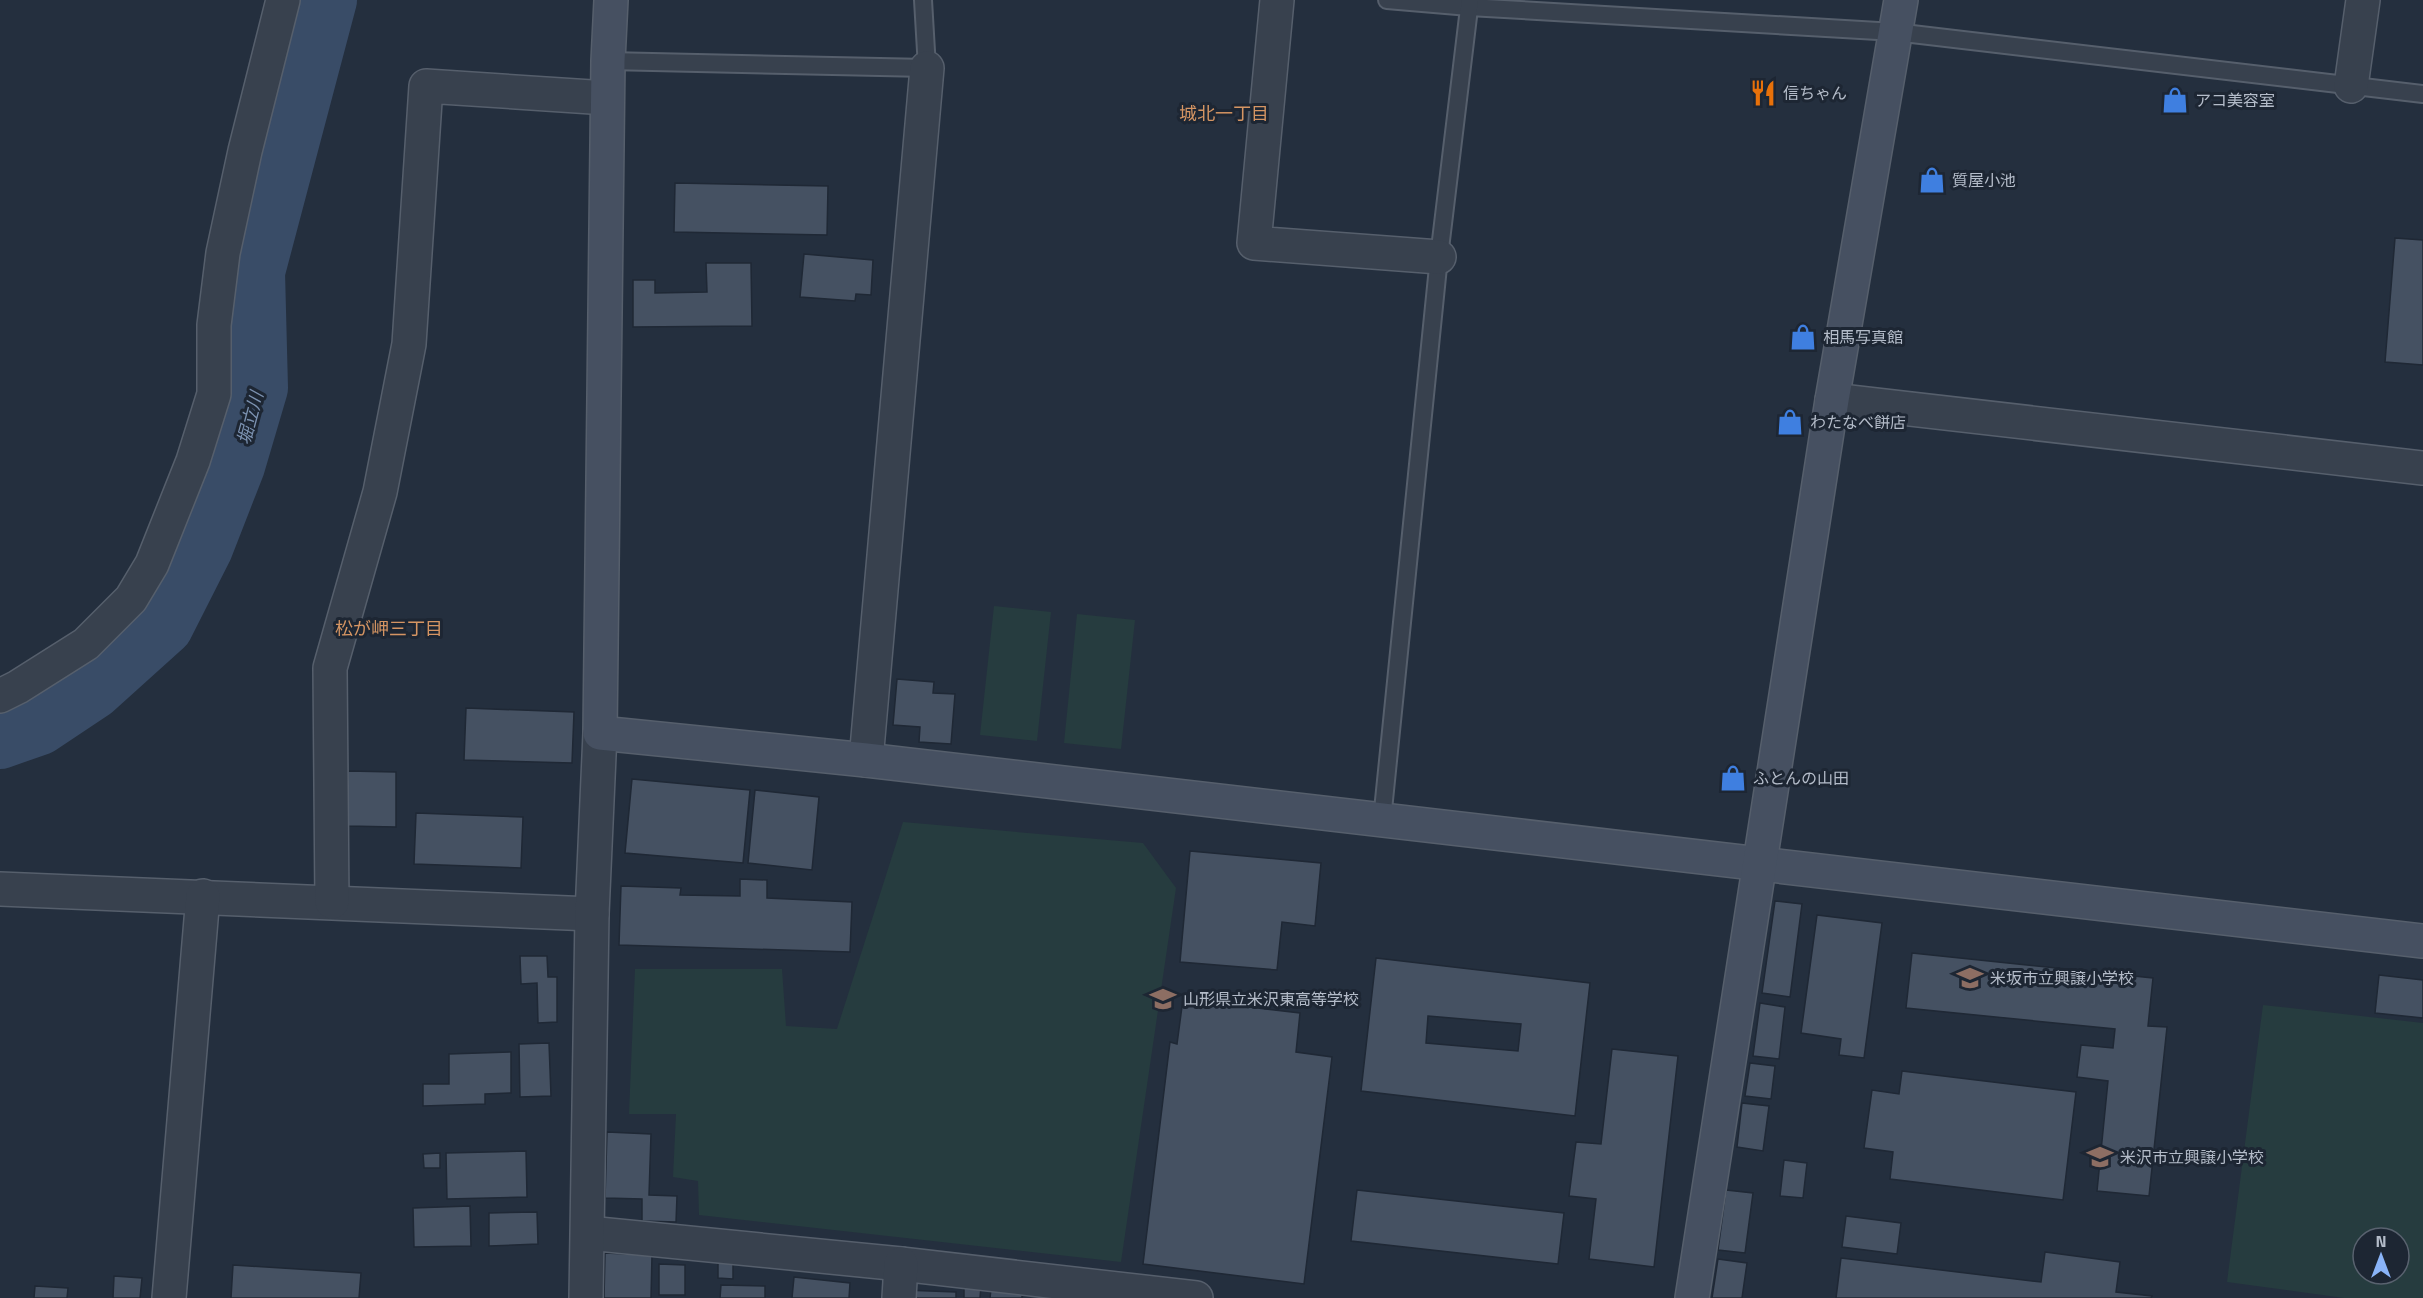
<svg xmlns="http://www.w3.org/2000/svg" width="2423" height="1298" font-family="'Titillium Web','Noto Sans JP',sans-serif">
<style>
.green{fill:#263c3f;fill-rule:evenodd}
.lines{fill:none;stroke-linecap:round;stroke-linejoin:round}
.river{stroke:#394c67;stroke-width:56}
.building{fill:#455162;stroke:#1f2835;stroke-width:1.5;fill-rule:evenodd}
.lane-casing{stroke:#565f6c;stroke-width:20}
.street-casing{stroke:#565f6c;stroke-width:36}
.secondary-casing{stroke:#565f6c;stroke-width:36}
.lane{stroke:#38414e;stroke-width:16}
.street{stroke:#38414e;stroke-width:33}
.secondary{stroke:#465061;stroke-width:33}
.labels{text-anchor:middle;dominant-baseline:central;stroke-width:6;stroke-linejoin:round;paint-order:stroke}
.poi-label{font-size:16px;fill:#b4bcc9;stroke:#1d2633;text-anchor:start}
.neighbourhood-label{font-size:18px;fill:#d59563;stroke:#1d2633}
.water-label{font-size:18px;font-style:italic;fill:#7c92b1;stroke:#1d2633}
</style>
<rect width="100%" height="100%" fill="#242f3e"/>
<!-- green -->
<g class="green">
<path d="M 994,606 L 1051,612 L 1037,741 L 980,735 Z"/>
<path d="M 1077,614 L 1135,620 L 1121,749 L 1064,743 Z"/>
<path d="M 903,822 L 1143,843 L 1176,888 L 1121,1262 L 699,1215 L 698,1181 L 673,1177 L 676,1114 L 629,1114 L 635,969 L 782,969 L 786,1026 L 837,1029 Z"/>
<path d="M 2263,1005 L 2423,1023 L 2423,1298 L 2344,1298 L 2227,1282 ZM 2363,1238 L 2399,1238 L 2399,1274 L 2363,1274 Z"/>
</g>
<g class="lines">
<!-- river -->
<path class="river" d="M 0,741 L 40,727 L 94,691 L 165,627 L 205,548 L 237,466 L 260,388 L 257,272 L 329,0"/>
</g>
<!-- building -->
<g class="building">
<path d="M 675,183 L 828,186 L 827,235 L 674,232 Z"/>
<path d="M 2395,238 L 2423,240 L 2423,365 L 2385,362 Z"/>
<path d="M 804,254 L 873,260 L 871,295 L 856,294 L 855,301 L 800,297 Z"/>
<path d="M 706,263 L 751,263 L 752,326 L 633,327 L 633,280 L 655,280 L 655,293 L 707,292 Z"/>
<path d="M 897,679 L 934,682 L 933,693 L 955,694 L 951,744 L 919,742 L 920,727 L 893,725 Z"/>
<path d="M 466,708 L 574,712 L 572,763 L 464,760 Z"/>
<path d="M 348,771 L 396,772 L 396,827 L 347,826 Z"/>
<path d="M 632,779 L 750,790 L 743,863 L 625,853 Z"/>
<path d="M 755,790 L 819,797 L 812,870 L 748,863 Z"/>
<path d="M 416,813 L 523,817 L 521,868 L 414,864 Z"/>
<path d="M 1190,851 L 1321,863 L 1315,926 L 1282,922 L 1277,970 L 1180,962 Z"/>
<path d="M 740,879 L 767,880 L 767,898 L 852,902 L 850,952 L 619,945 L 621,886 L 681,888 L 680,895 L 740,896 Z"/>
<path d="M 1775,901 L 1802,904 L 1790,997 L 1762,993 Z"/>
<path d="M 1817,915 L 1882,923 L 1864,1058 L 1839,1055 L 1841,1039 L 1801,1033 Z"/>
<path d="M 1912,953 L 2153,978 L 2148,1026 L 2167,1027 L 2149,1196 L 2097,1191 L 2108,1081 L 2077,1077 L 2081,1045 L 2113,1048 L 2115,1029 L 1906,1008 Z"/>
<path d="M 520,956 L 547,956 L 548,977 L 557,977 L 557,1022 L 538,1023 L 537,983 L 521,984 Z"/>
<path d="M 1376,958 L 1590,983 L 1575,1116 L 1361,1091 ZM 1428,1016 L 1521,1024 L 1518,1051 L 1426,1043 Z"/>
<path d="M 2379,975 L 2423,980 L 2423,1018 L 2375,1013 Z"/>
<path d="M 1183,999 L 1300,1013 L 1296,1052 L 1332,1057 L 1304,1284 L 1143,1264 L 1170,1042 L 1177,1044 Z"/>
<path d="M 1760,1003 L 1785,1007 L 1779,1059 L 1753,1056 Z"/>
<path d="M 549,1043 L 551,1096 L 520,1097 L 519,1044 Z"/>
<path d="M 1612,1049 L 1678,1056 L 1654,1267 L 1589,1259 L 1596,1199 L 1569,1196 L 1576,1142 L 1601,1144 Z"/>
<path d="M 511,1052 L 511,1093 L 485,1094 L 485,1104 L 423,1106 L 423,1084 L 449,1084 L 449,1054 Z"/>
<path d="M 1750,1063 L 1775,1066 L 1771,1099 L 1745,1096 Z"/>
<path d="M 1902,1071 L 2076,1092 L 2063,1200 L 1890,1179 L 1893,1152 L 1864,1148 L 1872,1090 L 1899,1094 Z"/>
<path d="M 1742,1103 L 1769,1106 L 1763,1151 L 1737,1147 Z"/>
<path d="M 607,1132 L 651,1134 L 649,1195 L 677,1196 L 676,1222 L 642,1221 L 642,1199 L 605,1198 Z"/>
<path d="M 526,1151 L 527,1197 L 447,1199 L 446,1153 Z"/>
<path d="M 440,1153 L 440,1168 L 424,1168 L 423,1154 Z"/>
<path d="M 1784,1160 L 1807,1163 L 1803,1198 L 1780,1196 Z"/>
<path d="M 1357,1190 L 1564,1213 L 1558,1264 L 1351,1241 Z"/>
<path d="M 1726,1190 L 1753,1193 L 1745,1253 L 1718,1250 Z"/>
<path d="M 470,1206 L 471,1246 L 414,1247 L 413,1208 Z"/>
<path d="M 537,1212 L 538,1244 L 489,1246 L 489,1213 Z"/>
<path d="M 1846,1216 L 1901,1223 L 1897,1254 L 1842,1247 Z"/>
<path d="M 2045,1252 L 2120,1262 L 2116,1292 L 2152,1296 L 2151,1298 L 1836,1298 L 1841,1258 L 2041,1282 Z"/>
<path d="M 605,1253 L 652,1255 L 651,1298 L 604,1298 Z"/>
<path d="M 1718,1259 L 1747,1263 L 1742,1298 L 1712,1298 Z"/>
<path d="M 718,1261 L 733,1261 L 733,1279 L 718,1278 Z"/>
<path d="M 659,1264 L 685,1265 L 685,1295 L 659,1295 Z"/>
<path d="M 233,1265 L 361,1273 L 359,1298 L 231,1298 Z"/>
<path d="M 114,1276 L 142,1278 L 140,1298 L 113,1298 Z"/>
<path d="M 794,1277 L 850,1283 L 849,1298 L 792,1298 Z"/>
<path d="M 721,1285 L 765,1286 L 765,1298 L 720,1298 Z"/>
<path d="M 35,1286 L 68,1288 L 67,1298 L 34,1298 Z"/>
<path d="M 964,1286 L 981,1286 L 980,1298 L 964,1298 Z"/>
<path d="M 991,1289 L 1022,1290 L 1022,1298 L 990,1298 Z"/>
<path d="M 903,1290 L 956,1292 L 956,1298 L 903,1298 Z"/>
</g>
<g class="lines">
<!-- lane casing -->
<g class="lane-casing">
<g id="lane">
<path d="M 1387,0 L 1469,7 L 1895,32 L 2423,94"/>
<path d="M 608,61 L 927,68 L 923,0"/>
<path d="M 1382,820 L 1439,257 L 1470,0"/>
</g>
</g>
<!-- street casing -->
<g class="street-casing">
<g id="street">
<path d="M 1277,0 L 1254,243 L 1439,257"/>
<path d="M 2351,86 L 2363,0"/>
<path d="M 1832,400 L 2423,468"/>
<path d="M 0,696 L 18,687 L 86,644 L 131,599 L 152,564 L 193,461 L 214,394 L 214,325 L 223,253 L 245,151 L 283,0"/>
<path d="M 866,760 L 927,68"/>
<path d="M 0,889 L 592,914"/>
<path d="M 332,902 L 330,668 L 380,492 L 409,344 L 426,86 L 607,98"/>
<path d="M 588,1233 L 901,1264 L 1196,1298"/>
<path d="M 169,1298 L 203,896"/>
<path d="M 586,1298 L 592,914 L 600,733"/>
<path d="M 899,1298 L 901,1264"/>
</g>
</g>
<!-- secondary casing -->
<g class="secondary-casing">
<g id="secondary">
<path d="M 611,0 L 608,61 L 600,733 L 866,760 L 2423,941"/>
<path d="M 1692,1298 L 1832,400 L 1901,0"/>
</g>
</g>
<!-- lane -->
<use href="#lane" class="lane"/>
<!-- street -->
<use href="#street" class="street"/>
<!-- secondary -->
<use href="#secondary" class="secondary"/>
</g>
<!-- icons -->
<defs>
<g id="restaurant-bare" transform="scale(2.07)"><path d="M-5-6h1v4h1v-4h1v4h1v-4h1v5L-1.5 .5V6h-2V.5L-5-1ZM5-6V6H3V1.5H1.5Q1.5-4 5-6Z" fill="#e8710a" stroke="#1d2633" stroke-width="2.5" paint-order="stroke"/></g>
<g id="shop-bare" transform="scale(2.07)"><path d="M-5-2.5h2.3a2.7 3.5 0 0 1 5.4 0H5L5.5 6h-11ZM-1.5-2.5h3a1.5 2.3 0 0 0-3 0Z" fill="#3f7fe0" stroke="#1d2633" stroke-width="2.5" paint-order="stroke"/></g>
<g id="school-bare" transform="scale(2.07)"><path d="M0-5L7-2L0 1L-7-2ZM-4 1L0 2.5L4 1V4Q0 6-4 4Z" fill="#8d6e63" stroke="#1d2633" stroke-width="2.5" paint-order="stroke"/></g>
</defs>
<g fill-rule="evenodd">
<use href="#restaurant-bare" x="1763" y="93"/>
<use href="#shop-bare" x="2175" y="100"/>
<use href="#shop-bare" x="1932" y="180"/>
<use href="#shop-bare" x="1803" y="337"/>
<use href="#shop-bare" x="1790" y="422"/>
<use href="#shop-bare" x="1733" y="778"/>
<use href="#school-bare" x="1970" y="978"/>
<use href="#school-bare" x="1163" y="999"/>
<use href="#school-bare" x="2100" y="1157"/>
</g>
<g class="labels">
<!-- poi labels -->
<g class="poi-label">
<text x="1783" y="93">信ちゃん</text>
<text x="2195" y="100">アコ美容室</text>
<text x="1952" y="180">質屋小池</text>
<text x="1823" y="337">相馬写真館</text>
<text x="1810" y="422">わたなべ餅店</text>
<text x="1753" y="778">ふとんの山田</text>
<text x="1990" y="978">米坂市立興譲小学校</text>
<text x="1183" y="999">山形県立米沢東高等学校</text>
<text x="2120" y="1157">米沢市立興譲小学校</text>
</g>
<!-- neighbourhood labels -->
<g class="neighbourhood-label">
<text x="1224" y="113">城北一丁目</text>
<text x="389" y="628">松が岬三丁目</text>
</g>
<!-- water labels -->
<g class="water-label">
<text transform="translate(250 418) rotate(-75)">堀立川</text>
</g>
</g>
<!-- north arrow -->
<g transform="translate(2381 1256)"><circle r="28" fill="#1d2633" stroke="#59626f" stroke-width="1.5"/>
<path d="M0-4.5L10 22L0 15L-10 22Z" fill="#8ab4f8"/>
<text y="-9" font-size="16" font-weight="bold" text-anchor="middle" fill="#b4bcc9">N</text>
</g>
</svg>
